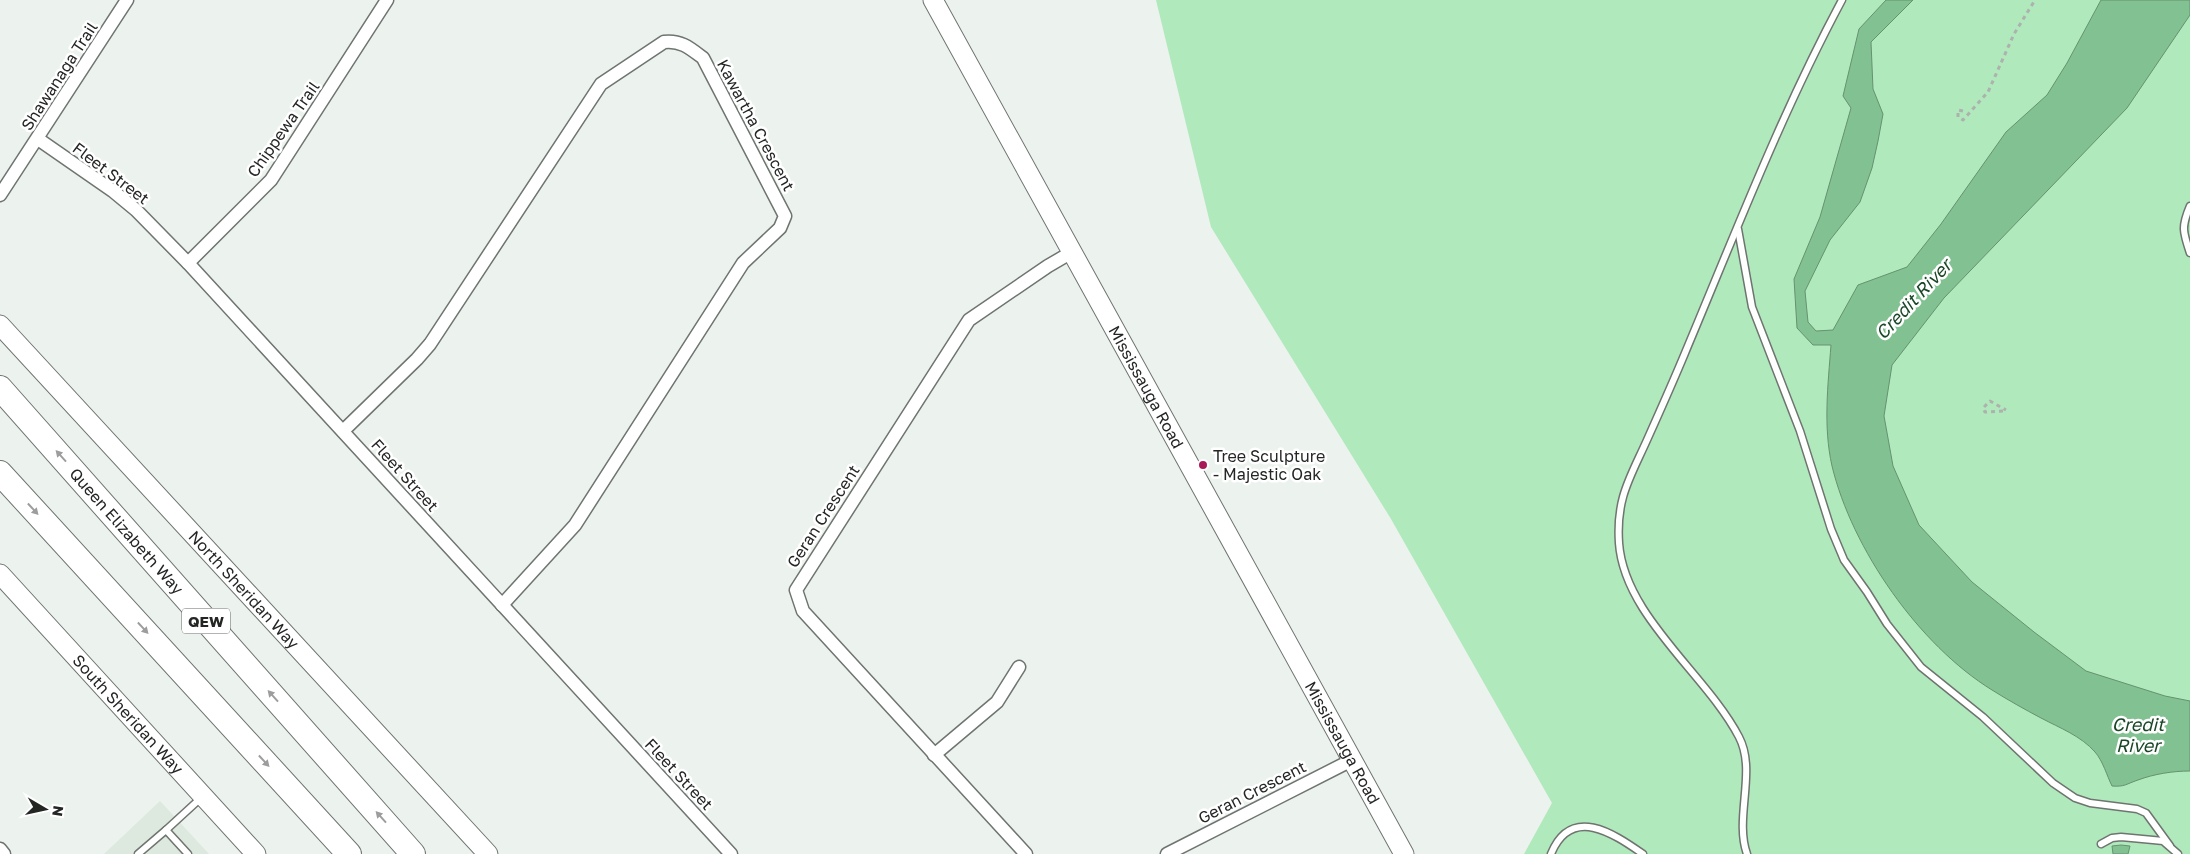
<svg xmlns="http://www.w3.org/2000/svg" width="2190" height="854" font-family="'Golos Text',sans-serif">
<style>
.built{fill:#dde9df}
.green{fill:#b0e9bc}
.water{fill:#82c191;stroke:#669270}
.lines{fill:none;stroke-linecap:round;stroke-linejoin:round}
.lane-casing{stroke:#6f7470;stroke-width:9}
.street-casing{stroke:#6f7470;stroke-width:15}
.secondary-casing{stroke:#6f7470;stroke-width:21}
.highway-casing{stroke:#6f7470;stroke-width:26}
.path{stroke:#adb2ae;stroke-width:3;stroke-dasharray:4 4;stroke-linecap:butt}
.lane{stroke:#fff;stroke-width:6}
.street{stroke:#fff;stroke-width:12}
.secondary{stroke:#fff;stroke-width:19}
.highway{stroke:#fff;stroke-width:24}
.oneway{fill:#9c9d9c}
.poi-dot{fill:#a71958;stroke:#fff;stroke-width:2}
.labels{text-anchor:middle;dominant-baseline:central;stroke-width:5;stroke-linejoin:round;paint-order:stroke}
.shield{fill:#fff;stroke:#666766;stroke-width:1}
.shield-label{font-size:15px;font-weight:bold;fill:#242624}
.street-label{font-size:16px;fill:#242624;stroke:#fff}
.poi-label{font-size:16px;fill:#242624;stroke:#fff;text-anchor:start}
.water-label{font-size:18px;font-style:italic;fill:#194727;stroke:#fff}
</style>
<rect width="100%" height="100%" fill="#ecf2ed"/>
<!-- built -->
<path class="built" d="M 160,801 L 209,854 L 104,854 Z"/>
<!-- green -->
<path class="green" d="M 1156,0 L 2190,0 L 2190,854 L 1524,854 L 1552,803 L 1391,519 L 1211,227 Z"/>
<!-- water -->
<g class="water">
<path d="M 1886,0 L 1913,0 L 1871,42 L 1873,89 L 1883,114 L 1878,141 L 1872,168 L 1860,202 L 1830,240 L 1805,291 L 1808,322 L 1816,331 L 1833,330 L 1858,285 L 1907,267 L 1941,224 L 2006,132 L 2047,95 L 2067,63 L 2101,0 L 2190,0 L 2190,15 L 2127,108 L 1944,298 L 1892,365 L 1884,416 L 1893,466 L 1919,525 L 1972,582 L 2034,632 L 2086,671 L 2165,696 L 2190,701 L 2190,771 C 2173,771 2154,774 2138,780 C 2126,784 2125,787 2112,786 C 2107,776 2103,761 2095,752 C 2081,736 2060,728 2041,718 C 2024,709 2008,700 1992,690 C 1919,645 1852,549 1832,466 C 1823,426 1828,385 1831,345 L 1813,345 L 1797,328 L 1794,279 L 1820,217 L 1851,108 L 1843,96 L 1859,29 Z"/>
<path d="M 2121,845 L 2130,846 L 2128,854 L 2113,854 L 2112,846 Z"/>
</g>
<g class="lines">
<!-- lane casing -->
<g class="lane-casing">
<g id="lane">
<path d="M 1738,229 L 1752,307 L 1800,431 L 1831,529 L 1844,560 L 1867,592 L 1887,624 L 1921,667 L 1983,717 L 2053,783 L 2075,798 L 2090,803 L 2137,809 L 2146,813 L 2170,846"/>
<path d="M 2190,253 C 2183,232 2181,227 2190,206"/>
<path d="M 166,830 L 202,797"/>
<path d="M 2101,844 L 2112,838 L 2121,837 L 2153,840 L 2163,841 L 2178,854"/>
<path d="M 138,854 L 166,830 L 188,854"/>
<path d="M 1551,854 C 1571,805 1613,833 1643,854"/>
<path d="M 1747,854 C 1734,818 1757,771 1739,737 C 1707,675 1624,616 1619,543 C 1616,498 1630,478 1647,440 C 1660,411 1673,382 1685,353 C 1735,234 1781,114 1842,0"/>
</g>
</g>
<!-- street casing -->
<g class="street-casing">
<g id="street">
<path d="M 38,139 L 113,191 L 136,210 L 188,263 L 731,854"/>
<path d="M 0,195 L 127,0"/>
<path d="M 188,263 L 271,180 L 387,0"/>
<path d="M 343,431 L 417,359 L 430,344 L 601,84 L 664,42 C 681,40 690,48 703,58 L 785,216 L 780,228 L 743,263 L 575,525 L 502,605"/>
<path d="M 934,755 L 997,702 L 1019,667"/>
<path d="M 0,849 L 4,854"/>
<path d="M 1026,854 L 803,611 L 796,590 L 969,320 L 1048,266 L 1072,252"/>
<path d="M 1167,854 L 1352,760"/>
</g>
</g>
<!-- secondary casing -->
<g class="secondary-casing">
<g id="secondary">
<path id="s1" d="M 933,0 L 1404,854"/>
<path id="s2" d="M 0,325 L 488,854"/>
<path id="s3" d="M 0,574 L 256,854"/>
</g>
</g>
<!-- highway casing -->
<g class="highway-casing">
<g id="highway">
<path id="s4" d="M 0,388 L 413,854"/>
<path d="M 0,473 L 349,854"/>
</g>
</g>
<!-- path -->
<g class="path">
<path d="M 1963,111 L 1958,110 L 1958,117 L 1963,120 L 1988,92 L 2014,34 L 2035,0"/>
<path d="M 2003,411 L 1985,412 L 1983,408 L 1990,401 L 2006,410"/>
</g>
<!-- lane -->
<use href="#lane" class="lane"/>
<!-- street -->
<use href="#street" class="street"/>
<!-- secondary -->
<use href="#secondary" class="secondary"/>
<!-- highway -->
<use href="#highway" class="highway"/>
</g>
<!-- one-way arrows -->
<defs><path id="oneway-solid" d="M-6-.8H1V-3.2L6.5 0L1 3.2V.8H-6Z" transform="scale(1.25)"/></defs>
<g class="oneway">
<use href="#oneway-solid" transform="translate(61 456) rotate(-132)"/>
<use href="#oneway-solid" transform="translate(33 509) rotate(47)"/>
<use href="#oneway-solid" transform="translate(143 628) rotate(47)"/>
<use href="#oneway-solid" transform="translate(273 696) rotate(-132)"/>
<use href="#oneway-solid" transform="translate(264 761) rotate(47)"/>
<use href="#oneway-solid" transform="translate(381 817) rotate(-132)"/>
</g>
<!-- markers -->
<circle class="poi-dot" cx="1203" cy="465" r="5"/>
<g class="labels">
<!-- shield labels -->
<rect class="shield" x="182" y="608.5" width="48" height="25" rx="4"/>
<g class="shield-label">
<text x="206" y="621">QEW</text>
</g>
<!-- street labels -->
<g class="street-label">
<text transform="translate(59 76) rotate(-57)">Shawanaga Trail</text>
<text transform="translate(756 125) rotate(62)">Kawartha Crescent</text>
<text transform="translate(283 129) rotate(-55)">Chippewa Trail</text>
<text transform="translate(111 173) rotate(37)">Fleet Street</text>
<text stroke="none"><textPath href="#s1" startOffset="442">Mississauga Road</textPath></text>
<text transform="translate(405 475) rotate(48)">Fleet Street</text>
<text transform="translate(823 516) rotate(-57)">Geran Crescent</text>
<text stroke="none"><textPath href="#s4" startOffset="191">Queen Elizabeth Way</textPath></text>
<text stroke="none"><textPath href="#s2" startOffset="360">North Sheridan Way</textPath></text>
<text stroke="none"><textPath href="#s3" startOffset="190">South Sheridan Way</textPath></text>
<text stroke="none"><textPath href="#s1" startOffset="848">Mississauga Road</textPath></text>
<text transform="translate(679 774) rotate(47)">Fleet Street</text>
<text transform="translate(1252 792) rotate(-27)">Geran Crescent</text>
</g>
<!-- poi labels -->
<g class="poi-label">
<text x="1213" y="456">Tree Sculpture<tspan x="1213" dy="18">- Majestic Oak</tspan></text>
</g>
<!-- water labels -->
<g class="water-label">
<text transform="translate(1913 299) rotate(-47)">Credit River</text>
<text x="2138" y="724">Credit<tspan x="2138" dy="21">River</tspan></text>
</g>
</g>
<!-- north arrow -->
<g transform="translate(45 809) rotate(99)" stroke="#ffffff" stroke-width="4" paint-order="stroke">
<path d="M0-4L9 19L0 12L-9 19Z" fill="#242624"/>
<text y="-8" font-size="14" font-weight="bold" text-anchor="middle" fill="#242624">N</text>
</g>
</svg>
